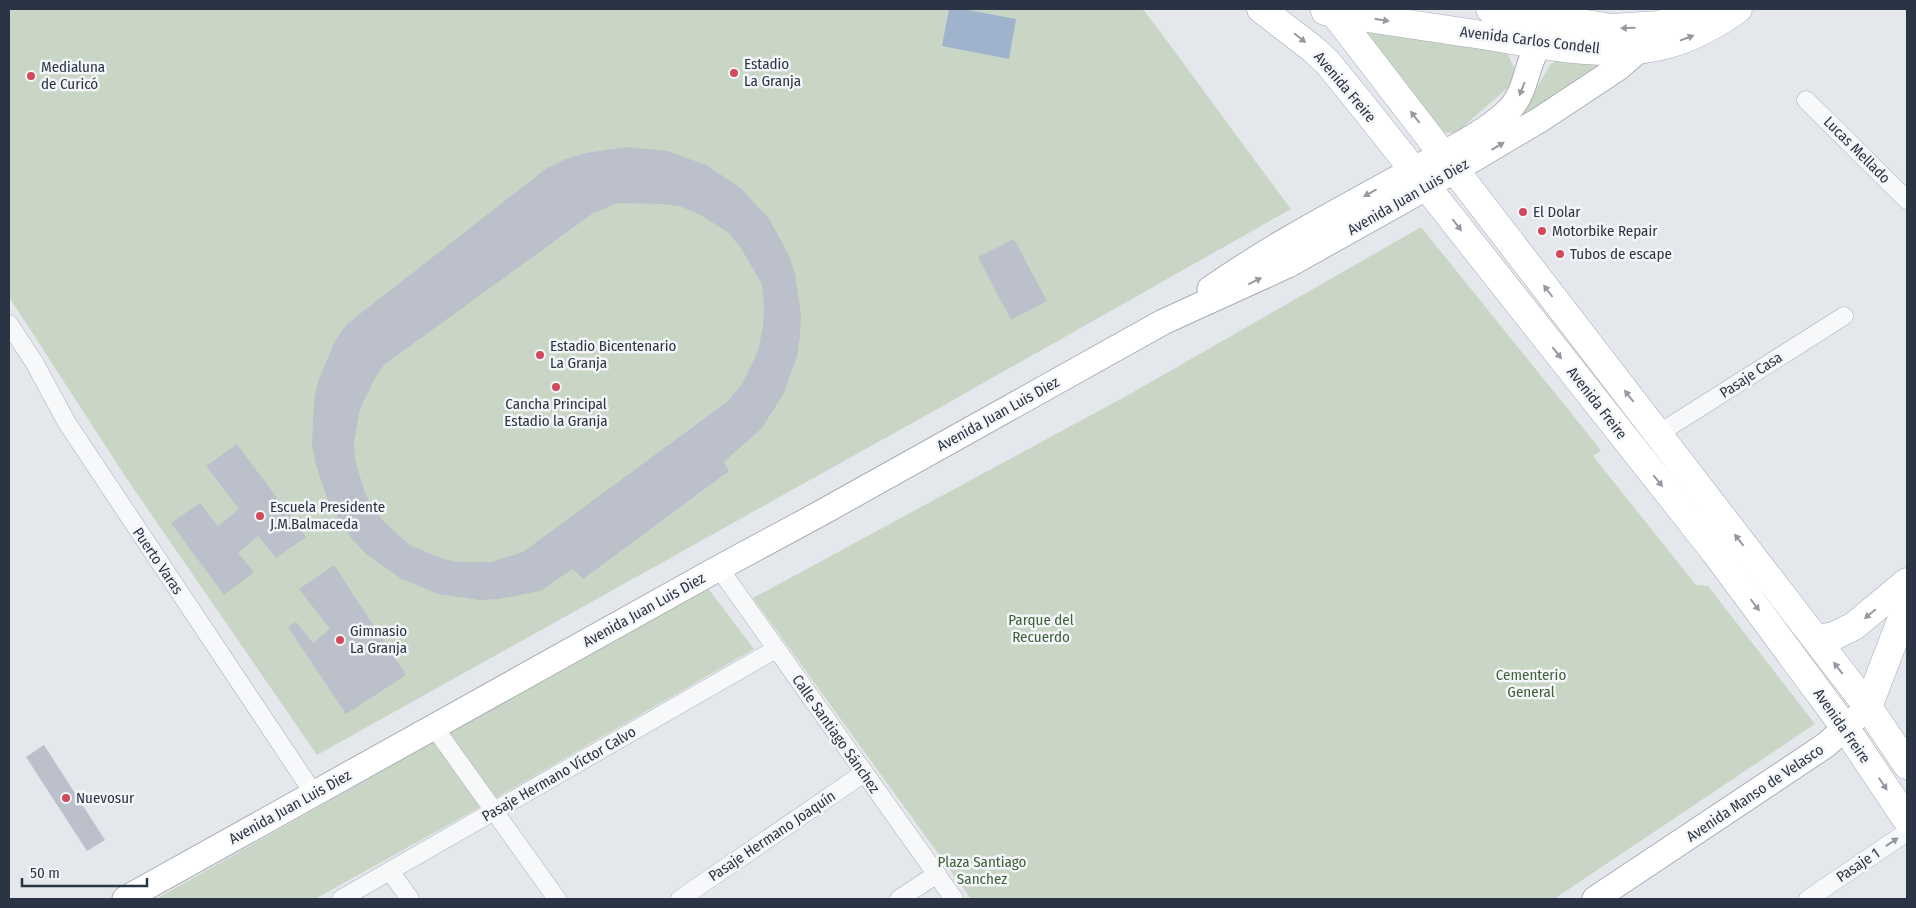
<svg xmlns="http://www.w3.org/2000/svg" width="1916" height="908" font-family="'Fira Sans Condensed',sans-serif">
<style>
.green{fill:#c9d6c5}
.water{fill:#9fb4cc}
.building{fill:#bbc0ca;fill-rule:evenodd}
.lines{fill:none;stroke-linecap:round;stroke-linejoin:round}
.street-casing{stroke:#a9aeb7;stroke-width:19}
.secondary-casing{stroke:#a9aeb7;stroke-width:27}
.primary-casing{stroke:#a3abb8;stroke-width:29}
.street{stroke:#f7f8fa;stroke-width:18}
.secondary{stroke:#fff;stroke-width:25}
.primary{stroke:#fff;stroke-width:28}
.oneway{fill:#959aa2}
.oneway2{fill:#9196a0}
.poi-dot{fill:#d1495b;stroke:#f4f6f9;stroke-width:2}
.labels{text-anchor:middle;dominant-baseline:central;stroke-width:5;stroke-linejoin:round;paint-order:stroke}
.street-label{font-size:15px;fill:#2b3445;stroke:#f4f6f9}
.poi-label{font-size:15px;fill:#2b3445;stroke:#f4f6f9;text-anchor:start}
.park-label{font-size:15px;fill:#3f6138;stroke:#f4f6f9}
</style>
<rect width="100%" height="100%" fill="#e4e7ec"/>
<!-- green -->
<g class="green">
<path d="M 9,9 L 1143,9 C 1193,75 1241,143 1291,209 L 932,412 L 317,755 L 127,479 L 9,297 Z"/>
<path d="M 1362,27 L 1503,45 L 1519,78 L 1457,132 L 1444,133 Z"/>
<path d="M 1556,60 L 1604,64 L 1502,134 L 1531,97 L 1551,64 Z"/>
<path d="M 1421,227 L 1592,439 L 1601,451 L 1593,456 L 1696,585 L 1708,586 L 1815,724 L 1554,899 L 971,899 L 753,598 L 1130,394 Z"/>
<path d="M 707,587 L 754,649 L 475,810 L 315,899 L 156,899 Z"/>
</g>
<!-- water -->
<path class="water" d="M 949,9 L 963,9 L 1016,19 L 1009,59 L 942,46 Z"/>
<!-- building -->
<g class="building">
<path d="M 627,147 L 668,151 L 706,165 L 741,188 L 769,219 L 789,255 L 795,274 L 801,315 L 800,336 L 797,356 L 783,395 L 761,429 L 724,462 L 729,471 L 583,579 L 573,569 L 540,591 L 499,599 L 479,600 L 438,594 L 400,578 L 366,554 L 352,539 L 329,504 L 316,465 L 312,444 L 314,402 L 318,381 L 335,341 L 347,324 L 547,168 L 566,159 L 586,153 ZM 617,203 L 661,204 L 679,206 L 701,215 L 729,233 L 742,250 L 762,284 L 764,308 L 763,326 L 758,351 L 742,384 L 728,401 L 523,552 L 491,562 L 457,562 L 440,558 L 410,545 L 384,522 L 373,508 L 365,493 L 355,460 L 354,443 L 360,409 L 375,378 L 385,364 L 592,214 Z"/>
<path d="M 1014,239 L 1047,301 L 1011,320 L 978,257 Z"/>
<path d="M 237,444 L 306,537 L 276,558 L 258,536 L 238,553 L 254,572 L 224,595 L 171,523 L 200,503 L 218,526 L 239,509 L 206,466 Z"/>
<path d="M 334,565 L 406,675 L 346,714 L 288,627 L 296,622 L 313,643 L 330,629 L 299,589 Z"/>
<path d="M 44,745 L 105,840 L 87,851 L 26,757 Z"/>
</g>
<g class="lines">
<!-- street casing -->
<g class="street-casing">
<g id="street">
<path d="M 1806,100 L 1907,200"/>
<path d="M 9,324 L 34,362 L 67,423 L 314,794"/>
<path d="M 1658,434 L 1844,316"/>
<path d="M 719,568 L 954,899"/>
<path d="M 434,727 L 557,899"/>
<path d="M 390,871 L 410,899"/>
<path d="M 341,899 L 776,649"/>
<path d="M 680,899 L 864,773"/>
<path d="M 899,899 L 937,874"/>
<path d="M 1808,899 L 1907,832"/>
</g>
</g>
<!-- secondary casing -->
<g class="secondary-casing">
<g id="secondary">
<path d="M 1210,289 C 1273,245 1340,210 1407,173 C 1438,156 1487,133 1510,109 C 1528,89 1525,64 1540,44"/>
<path d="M 125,899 L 719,568 L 821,513 L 1163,322 L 1288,265 L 1413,195 L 1541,119 L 1618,68 L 1640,49"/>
<path d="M 1595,899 L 1826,745 L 1868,707"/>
</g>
</g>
<!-- primary casing -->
<g class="primary-casing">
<g id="primary">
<path d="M 1261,9 L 1313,49 L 1328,63 L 1370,115 L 1715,552 L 1846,729 L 1907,820"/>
<path d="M 1331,9 L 1868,707 L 1907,765"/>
<path d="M 1490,9 L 1612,28 L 1659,25 L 1676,21 L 1709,9"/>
<path d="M 1325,11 C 1377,20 1430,27 1482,35 C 1539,44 1603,59 1660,46 C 1689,40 1714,26 1738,9"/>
<path d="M 1817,640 L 1836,635 L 1854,626 L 1907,582"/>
<path d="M 1868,707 L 1907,605"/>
</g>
</g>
<!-- street -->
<use href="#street" class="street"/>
<!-- secondary -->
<use href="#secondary" class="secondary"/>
<!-- primary -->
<use href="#primary" class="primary"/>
</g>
<!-- one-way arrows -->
<defs><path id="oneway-solid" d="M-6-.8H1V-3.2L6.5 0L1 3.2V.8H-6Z" transform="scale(1.25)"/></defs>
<g class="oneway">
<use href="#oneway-solid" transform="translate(1382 20) rotate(9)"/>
<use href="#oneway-solid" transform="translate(1628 28) rotate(178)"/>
<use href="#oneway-solid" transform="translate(1300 38) rotate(39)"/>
<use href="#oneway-solid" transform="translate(1687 38) rotate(-21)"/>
<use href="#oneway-solid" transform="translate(1522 89) rotate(111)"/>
<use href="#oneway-solid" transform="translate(1415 117) rotate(-128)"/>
<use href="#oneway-solid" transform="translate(1498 146) rotate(-31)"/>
<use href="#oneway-solid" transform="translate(1370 193) rotate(151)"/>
<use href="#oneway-solid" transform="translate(1457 225) rotate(52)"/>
<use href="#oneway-solid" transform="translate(1255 281) rotate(-26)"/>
<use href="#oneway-solid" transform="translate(1548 291) rotate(-127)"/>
<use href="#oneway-solid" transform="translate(1557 353) rotate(52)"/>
<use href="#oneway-solid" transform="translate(1629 396) rotate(-128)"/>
<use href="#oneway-solid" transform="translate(1658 481) rotate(51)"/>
<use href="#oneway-solid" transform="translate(1739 540) rotate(-128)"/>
<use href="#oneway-solid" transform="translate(1755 605) rotate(53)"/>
<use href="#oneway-solid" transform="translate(1870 614) rotate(140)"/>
<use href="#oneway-solid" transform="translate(1838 668) rotate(-128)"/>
<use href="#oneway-solid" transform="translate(1883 784) rotate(56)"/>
</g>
<use class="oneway2" href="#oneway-solid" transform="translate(1892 842) rotate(-34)"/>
<!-- markers -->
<g class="poi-dot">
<circle cx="734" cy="73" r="5"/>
<circle cx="31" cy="76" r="5"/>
<circle cx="1523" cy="212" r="5"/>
<circle cx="1542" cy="231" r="5"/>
<circle cx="1560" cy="254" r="5"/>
<circle cx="540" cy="355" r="5"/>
<circle cx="556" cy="387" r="5"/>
<circle cx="260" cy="516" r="5"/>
<circle cx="340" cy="640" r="5"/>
<circle cx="66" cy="798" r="5"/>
</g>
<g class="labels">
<!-- street labels -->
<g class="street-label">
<text transform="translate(1530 40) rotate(7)">Avenida Carlos Condell</text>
<text transform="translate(1345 87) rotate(50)">Avenida Freire</text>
<text transform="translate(1857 150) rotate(45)">Lucas Mellado</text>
<text transform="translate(1408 197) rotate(-30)">Avenida Juan Luis Diez</text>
<text transform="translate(1751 375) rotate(-33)">Pasaje Casa</text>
<text transform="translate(1597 403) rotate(52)">Avenida Freire</text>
<text transform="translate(998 414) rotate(-29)">Avenida Juan Luis Diez</text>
<text transform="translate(158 561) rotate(56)">Puerto Varas</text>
<text transform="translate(644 610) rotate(-29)">Avenida Juan Luis Diez</text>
<text transform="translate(1842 726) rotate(55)">Avenida Freire</text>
<text transform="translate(836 734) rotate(55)">Calle Santiago Sánchez</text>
<text transform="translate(559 774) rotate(-30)">Pasaje Hermano Víctor Calvo</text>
<text transform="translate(1755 793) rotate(-34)">Avenida Manso de Velasco</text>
<text transform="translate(290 807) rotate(-29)">Avenida Juan Luis Diez</text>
<text transform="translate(772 836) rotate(-34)">Pasaje Hermano Joaquín</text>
<text transform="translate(1858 865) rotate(-34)">Pasaje 1</text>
</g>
<!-- poi labels -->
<g class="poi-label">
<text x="744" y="64">Estadio<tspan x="744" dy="17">La Granja</tspan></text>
<text x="41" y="67">Medialuna<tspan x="41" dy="17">de Curicó</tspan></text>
<text x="1533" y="212">El Dolar</text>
<text x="1552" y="231">Motorbike Repair</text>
<text x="1570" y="254">Tubos de escape</text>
<text x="550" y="346">Estadio Bicentenario<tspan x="550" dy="17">La Granja</tspan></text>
<text x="556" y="404" text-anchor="middle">Cancha Principal<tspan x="556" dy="17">Estadio la Granja</tspan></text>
<text x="270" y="507">Escuela Presidente<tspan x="270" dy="17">J.M.Balmaceda</tspan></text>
<text x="350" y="631">Gimnasio<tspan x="350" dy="17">La Granja</tspan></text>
<text x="76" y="798">Nuevosur</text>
</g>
<!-- park labels -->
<g class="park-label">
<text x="1041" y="620">Parque del<tspan x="1041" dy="17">Recuerdo</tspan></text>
<text x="1531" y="675">Cementerio<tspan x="1531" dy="17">General</tspan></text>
<text x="982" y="862">Plaza Santiago<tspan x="982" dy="17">Sanchez</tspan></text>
</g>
</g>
<!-- border -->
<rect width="1916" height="908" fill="none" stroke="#2b3445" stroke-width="20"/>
<!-- scale -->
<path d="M22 878v8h125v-8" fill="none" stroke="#2b3445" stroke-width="2.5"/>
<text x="30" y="878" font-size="15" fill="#2b3445" stroke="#f4f6f9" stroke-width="4" paint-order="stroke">50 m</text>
</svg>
